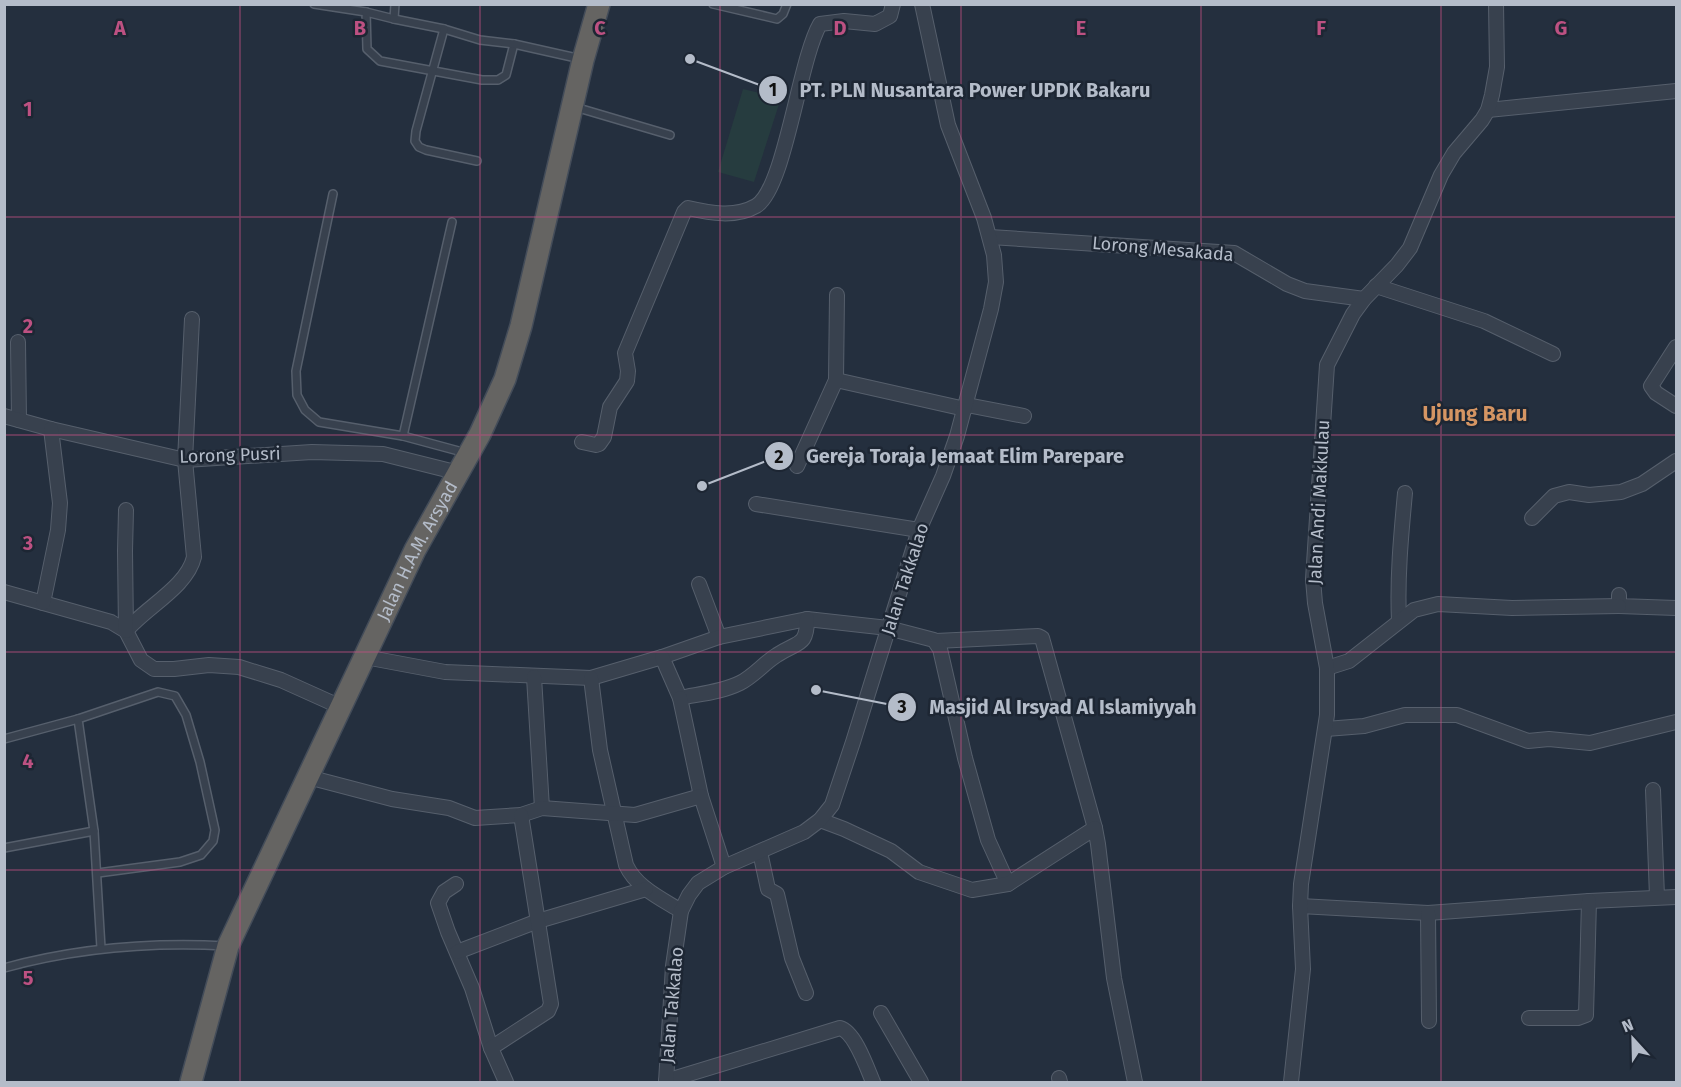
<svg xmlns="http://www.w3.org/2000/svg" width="1681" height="1087" font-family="'Fira Sans',sans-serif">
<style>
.green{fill:#263c3f}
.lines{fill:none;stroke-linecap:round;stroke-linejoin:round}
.service-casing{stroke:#565f6c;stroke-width:10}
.minor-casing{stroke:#565f6c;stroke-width:16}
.trunk-casing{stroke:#434c59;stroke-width:24}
.service{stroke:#38414e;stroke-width:7}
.minor{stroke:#38414e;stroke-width:14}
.trunk{stroke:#656462;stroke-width:21}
.grid{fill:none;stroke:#bd5182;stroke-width:1.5;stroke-opacity:0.55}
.labels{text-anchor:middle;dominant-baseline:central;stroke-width:5;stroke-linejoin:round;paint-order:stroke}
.street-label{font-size:18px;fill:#b4bcc9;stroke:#1d2633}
.quarter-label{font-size:21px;font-weight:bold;fill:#d59563;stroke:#1d2633}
.grid-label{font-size:20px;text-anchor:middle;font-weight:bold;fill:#bd5182;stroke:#1d2633;stroke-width:5;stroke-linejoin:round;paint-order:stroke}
.leader{fill:none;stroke:#b4bcc9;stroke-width:2}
.callout-dot{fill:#b4bcc9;stroke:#1d2633;stroke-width:2}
.mark-label{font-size:18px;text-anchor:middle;font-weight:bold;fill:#111}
.callout-label{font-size:20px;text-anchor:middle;font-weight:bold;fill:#b4bcc9;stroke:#1d2633;stroke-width:5;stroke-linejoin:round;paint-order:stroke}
</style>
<rect width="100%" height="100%" fill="#242f3e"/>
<!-- green -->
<path class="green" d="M 743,89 L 781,98 L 754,182 L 718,172 Z"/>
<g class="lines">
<!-- service casing -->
<g class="service-casing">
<g id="service">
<path d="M 314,4 L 366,12 L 367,49 L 380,61 L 482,80 L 498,80 L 506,75 L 514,44"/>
<path d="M 713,4 L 777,19 L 783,14 L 787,4"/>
<path d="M 366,12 L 394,19 L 395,4"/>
<path d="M 394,19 L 444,29 L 480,40 L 514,44 L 581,59"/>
<path d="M 444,29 L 416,131 L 415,141 L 419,147 L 426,150 L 477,161"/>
<path d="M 575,107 L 670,135"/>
<path d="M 333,194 L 296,371 L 297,395 L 305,410 L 319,422 L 403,436 L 466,453"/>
<path d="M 403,436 L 452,222"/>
<path d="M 4,739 L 78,719"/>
<path d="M 94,831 L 78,719 L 158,692 L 175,696 L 186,715 L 200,762 L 215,830 L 213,841 L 201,855 L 180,862 L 98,873"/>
<path d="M 4,848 L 94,831 L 101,948"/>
<path d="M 4,968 C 77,948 151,942 226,946"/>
</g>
</g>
<!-- minor casing -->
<g class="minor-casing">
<g id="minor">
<path d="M 1488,110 L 1676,91"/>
<path d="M 990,237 L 1234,253 L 1287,284 L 1305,291 L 1364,299"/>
<path d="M 1376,286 L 1484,321 L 1553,354"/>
<path d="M 18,342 L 19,420"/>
<path d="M 1676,347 L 1651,386 L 1656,393 L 1676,406"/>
<path d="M 836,380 L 965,409"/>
<path d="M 967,405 L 1024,416"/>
<path d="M 4,416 L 51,429 L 185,460 L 312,452 L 383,454 L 459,473"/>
<path d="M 582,442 L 596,445 L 599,444 L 604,437 L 610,407 L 627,381 L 628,371 L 625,353 L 684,212 L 688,208 C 710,213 735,218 756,206 C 785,189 799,60 820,24 L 844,21 L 875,24 L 890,16 L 893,4"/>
<path d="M 797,466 L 836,380 L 837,295"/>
<path d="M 756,504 L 919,530"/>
<path d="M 1532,518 L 1554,496 L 1569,492 L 1589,495 L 1621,492 L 1642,484 L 1676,461"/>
<path d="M 699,584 L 719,637"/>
<path d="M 4,592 L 111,622 L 126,631 L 141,660 L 154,669 L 174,669 L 209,665 L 239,667 L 281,680 L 341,707"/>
<path d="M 1619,595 L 1619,606 L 1676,608"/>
<path d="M 43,603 L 58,530 L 60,503 L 51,429"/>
<path d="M 1399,621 C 1397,578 1401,536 1405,493"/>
<path d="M 126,631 C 146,607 187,587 194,557 L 185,460 L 192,319"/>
<path d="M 126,631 L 125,551 L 126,510"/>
<path d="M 936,641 L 1038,636 L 1042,638 L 1095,828"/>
<path d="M 365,657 L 445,672 L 591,678 L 662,657 L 719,637 L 807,619 L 888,628 L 934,640 L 940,649 L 965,758 L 988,840 L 1008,884"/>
<path d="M 662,657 L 680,698 C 699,694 722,692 740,683 C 754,676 764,663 777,655 C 798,641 807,647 807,619"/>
<path d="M 1327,668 L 1349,661 L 1414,610 L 1438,604 L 1512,608 L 1619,606"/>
<path d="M 534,677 L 542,808"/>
<path d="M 591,678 L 600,750 L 626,865 C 636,887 660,898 681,911"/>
<path d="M 680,698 L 701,796"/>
<path d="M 1326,729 L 1364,726 L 1405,715 L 1457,715 L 1528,741 L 1549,739 L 1590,743 L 1676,722"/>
<path d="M 308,777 L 392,799 L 449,808 L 475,818 L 521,815 L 542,808 L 635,815 L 701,796 L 724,867"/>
<path d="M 1653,790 L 1657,897"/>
<path d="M 820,820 L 844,829 L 891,851 L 919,872 L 972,890 L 1008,884 L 1095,828 L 1098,844 L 1114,978 L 1135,1082"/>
<path d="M 760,852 L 768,889 L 777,894 L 792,958 L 806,993"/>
<path d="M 456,884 L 444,892 L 438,903 L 448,932 L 472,988 L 491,1048"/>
<path d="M 1300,906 L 1428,913 L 1589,901 L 1676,897"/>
<path d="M 1428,913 L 1429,1021"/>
<path d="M 457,952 L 538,921 L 646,889"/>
<path d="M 881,1013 L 921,1082"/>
<path d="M 1529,1018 L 1578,1018 L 1586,1015 L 1589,901"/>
<path d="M 1059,1078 L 1060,1082"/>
<path d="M 666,1081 L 840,1028 C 855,1032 867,1068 873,1082"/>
<path d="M 506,1082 L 491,1048 L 548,1011 L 551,1004 L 521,815"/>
<path d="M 666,1082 L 673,966 L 681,911 L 689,895 L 698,883 L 724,867 L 804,832 L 820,820 L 832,805 L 853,742 L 919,530 L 943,476 L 957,436 L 991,309 L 996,282 L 994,255 L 984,218 L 948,125 L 922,4"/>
<path d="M 1291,1082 L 1303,969 L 1300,906 L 1301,884 L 1327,715 L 1327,668 L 1315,603 L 1313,579 L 1327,365 L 1353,314 L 1364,299 L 1397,265 L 1410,248 L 1441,175 L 1454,153 L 1482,120 L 1488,110 L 1492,95 L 1497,67 L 1496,4"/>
</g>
</g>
<!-- trunk casing -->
<g class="trunk-casing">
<g id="trunk">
<path id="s1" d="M 191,1082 L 228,946 L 415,550 L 480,434 L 505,379 L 521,326 L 583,60 L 599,4"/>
</g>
</g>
<!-- service -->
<use href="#service" class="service"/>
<!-- minor -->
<use href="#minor" class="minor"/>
<!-- trunk -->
<use href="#trunk" class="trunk"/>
</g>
<!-- grid -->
<path class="grid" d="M 240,4 L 240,1082M 480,4 L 480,1082M 720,4 L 720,1082M 961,4 L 961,1082M 1201,4 L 1201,1082M 1441,4 L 1441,1082M 4,217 L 1676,217M 4,435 L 1676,435M 4,652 L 1676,652M 4,870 L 1676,870"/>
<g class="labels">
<!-- street labels -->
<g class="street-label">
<text transform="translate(1163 249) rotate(5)">Lorong Mesakada</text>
<text transform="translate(230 455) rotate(-2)">Lorong Pusri</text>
<text transform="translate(1319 502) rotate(-87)">Jalan Andi Makkulau</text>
<text stroke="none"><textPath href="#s1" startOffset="579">Jalan H.A.M. Arsyad</textPath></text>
<text transform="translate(905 579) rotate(-72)">Jalan Takkalao</text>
<text transform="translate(672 1005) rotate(-85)">Jalan Takkalao</text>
</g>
<!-- quarter labels -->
<g class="quarter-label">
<text x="1475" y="414">Ujung Baru</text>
</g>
</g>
<g class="grid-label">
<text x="120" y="35">A</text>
<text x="360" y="35">B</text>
<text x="600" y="35">C</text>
<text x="840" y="35">D</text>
<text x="1081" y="35">E</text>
<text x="1321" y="35">F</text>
<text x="1561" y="35">G</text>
<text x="28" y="116">1</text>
<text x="28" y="333">2</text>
<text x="28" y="550">3</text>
<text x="28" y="768">4</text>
<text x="28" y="985">5</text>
</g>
<!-- callouts -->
<path class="leader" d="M690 59L773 90M702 486L779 456M816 690L902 707"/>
<g class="callout-dot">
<circle cx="690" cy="59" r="6"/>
<circle cx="702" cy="486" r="6"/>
<circle cx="816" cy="690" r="6"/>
<circle cx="773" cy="90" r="15"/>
<circle cx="779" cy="456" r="15"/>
<circle cx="902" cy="707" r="15"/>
</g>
<g class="mark-label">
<text x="773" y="96">1</text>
<text x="779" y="463">2</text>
<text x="902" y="713">3</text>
</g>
<g class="callout-label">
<text x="975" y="97">PT. PLN Nusantara Power UPDK Bakaru</text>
<text x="965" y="463">Gereja Toraja Jemaat Elim Parepare</text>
<text x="1063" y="714">Masjid Al Irsyad Al Islamiyyah</text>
</g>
<!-- border -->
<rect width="1681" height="1087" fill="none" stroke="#b4bcc9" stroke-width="12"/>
<!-- north arrow -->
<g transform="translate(1633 1039) rotate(338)" stroke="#1d2633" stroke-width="4.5" paint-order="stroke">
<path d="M0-4.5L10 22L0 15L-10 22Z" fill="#b4bcc9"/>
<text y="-9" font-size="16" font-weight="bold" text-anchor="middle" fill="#b4bcc9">N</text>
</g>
</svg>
